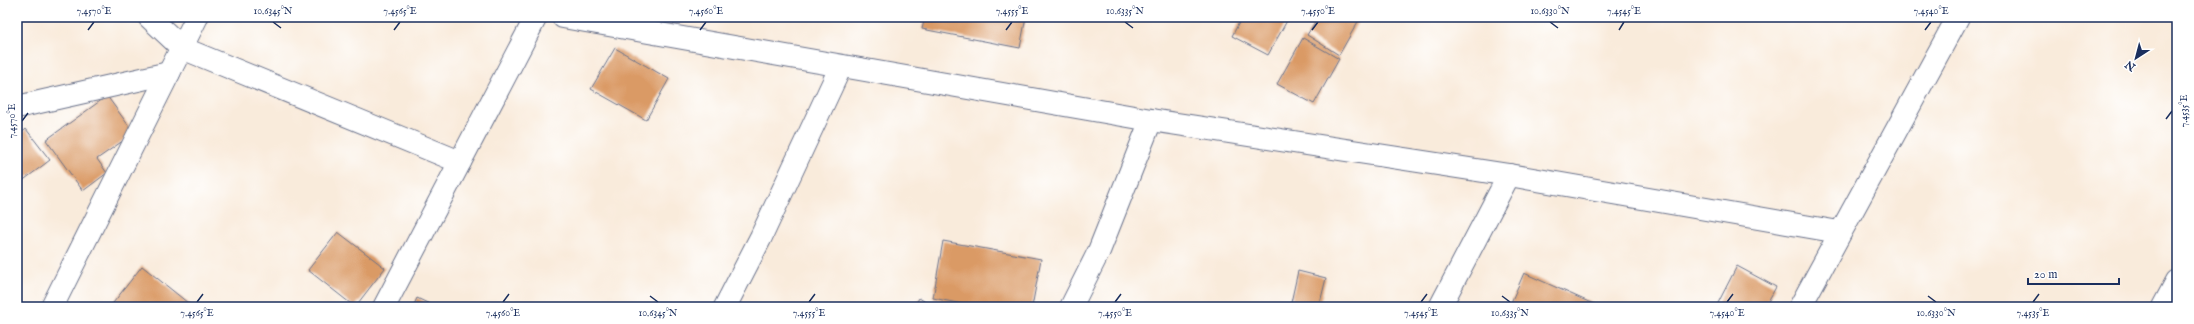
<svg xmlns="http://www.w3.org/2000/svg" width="2194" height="324" font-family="'IM FELL English',serif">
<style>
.building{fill:#da9a65}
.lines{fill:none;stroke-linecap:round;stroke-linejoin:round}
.street-casing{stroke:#69718a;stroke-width:24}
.street{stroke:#fff;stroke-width:22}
.ticks{fill:none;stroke:#1b2f5e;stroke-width:1.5}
.neatline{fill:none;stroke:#1b2f5e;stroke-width:1.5}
.ticks-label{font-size:10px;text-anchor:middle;fill:#1b2f5e}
</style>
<rect width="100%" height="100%" fill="#fff"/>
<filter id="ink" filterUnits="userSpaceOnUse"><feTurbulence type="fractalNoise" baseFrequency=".025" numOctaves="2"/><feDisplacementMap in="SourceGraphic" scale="8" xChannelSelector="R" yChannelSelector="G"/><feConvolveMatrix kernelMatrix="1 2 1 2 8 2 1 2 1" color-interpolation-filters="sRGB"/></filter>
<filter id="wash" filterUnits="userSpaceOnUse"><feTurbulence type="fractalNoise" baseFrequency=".012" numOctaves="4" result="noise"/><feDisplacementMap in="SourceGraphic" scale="16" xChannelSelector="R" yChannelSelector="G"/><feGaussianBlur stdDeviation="0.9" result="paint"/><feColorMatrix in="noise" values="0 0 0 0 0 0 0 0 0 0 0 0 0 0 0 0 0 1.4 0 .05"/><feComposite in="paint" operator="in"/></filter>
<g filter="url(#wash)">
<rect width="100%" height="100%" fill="#f9ebdb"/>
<g id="blocks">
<!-- building -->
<g class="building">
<path d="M 925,17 L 1026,17 L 1020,48 L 922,29 Z"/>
<path d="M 1242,17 L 1289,17 L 1268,55 L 1232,36 Z"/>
<path d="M 1318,17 L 1360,18 L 1339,55 L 1307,35 Z"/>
<path d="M 1303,38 L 1339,59 L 1314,104 L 1277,84 Z"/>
<path d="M 615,48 L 669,79 L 646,120 L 591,89 Z"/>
<path d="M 107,96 L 134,133 L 97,159 L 107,173 L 83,191 L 46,140 Z"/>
<path d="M 26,129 L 50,160 L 17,185 L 17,137 Z"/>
<path d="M 338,232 L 385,268 L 355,307 L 308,270 Z"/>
<path d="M 943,241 L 1041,259 L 1032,307 L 977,307 L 933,298 Z"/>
<path d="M 142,266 L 193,307 L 110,307 Z"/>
<path d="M 1737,266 L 1776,287 L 1765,307 L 1716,307 Z"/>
<path d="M 1298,271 L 1326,278 L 1319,307 L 1290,307 Z"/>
<path d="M 1524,273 L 1600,307 L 1509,307 Z"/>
<path d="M 417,298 L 436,307 L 413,307 Z"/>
<path d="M 919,298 L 934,307 L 914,307 Z"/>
</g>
</g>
</g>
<g filter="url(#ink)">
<use href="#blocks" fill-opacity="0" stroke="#69718a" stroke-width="1"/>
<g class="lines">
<!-- street casing -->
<g class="street-casing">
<g id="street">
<path d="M 149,17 L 182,48 L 460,162"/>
<path d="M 563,17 L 1151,120 L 1509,175 L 1839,232"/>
<path d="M 17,107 L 169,73"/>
<path d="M 52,307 L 197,17"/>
<path d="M 384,307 L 536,17"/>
<path d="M 725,307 L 761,237 L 841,66"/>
<path d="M 1071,307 L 1099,251 L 1151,120"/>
<path d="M 1440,307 L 1509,175"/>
<path d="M 1800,307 L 1958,17"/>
<path d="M 2163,307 L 2177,281"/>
</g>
</g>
<!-- street -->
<use href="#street" class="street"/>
</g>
</g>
<!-- ticks -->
<path class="ticks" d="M 273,22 L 281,28M 1125,22 L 1133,28M 1550,22 L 1558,28M 88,30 L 94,22M 394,30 L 400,22M 700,30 L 706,22M 1006,30 L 1012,22M 1312,30 L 1318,22M 1619,30 L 1624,22M 1925,30 L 1931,22M 2166,119 L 2172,111M 22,121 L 28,113M 650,296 L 658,302M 1502,296 L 1510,302M 1928,296 L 1936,302M 197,302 L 203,294M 503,302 L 509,294M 809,302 L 815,294M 1115,302 L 1121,294M 1421,302 L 1427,294M 1727,302 L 1733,294M 2033,302 L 2039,294"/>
<!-- margin -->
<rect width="2194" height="324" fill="none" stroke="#fff" stroke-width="44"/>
<!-- north arrow -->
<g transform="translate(2136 58) rotate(216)" stroke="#ffffff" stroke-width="3" paint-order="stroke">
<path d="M0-3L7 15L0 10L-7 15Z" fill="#1b2f5e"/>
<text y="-6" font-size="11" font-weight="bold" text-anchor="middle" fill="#1b2f5e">N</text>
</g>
<!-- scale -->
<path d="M2028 278v6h91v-6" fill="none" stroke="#1b2f5e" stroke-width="2"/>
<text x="2034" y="278" font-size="12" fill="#1b2f5e" stroke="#ffffff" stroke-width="3" paint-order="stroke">20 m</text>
<rect x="22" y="22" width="2150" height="280" class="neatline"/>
<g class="ticks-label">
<text x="94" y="14">7.4570°E</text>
<text x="273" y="14">10.6345°N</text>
<text x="400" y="14">7.4565°E</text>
<text x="706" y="14">7.4560°E</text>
<text x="1012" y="14">7.4555°E</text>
<text x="1125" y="14">10.6335°N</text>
<text x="1318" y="14">7.4550°E</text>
<text x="1550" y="14">10.6330°N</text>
<text x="1624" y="14">7.4545°E</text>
<text x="1931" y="14">7.4540°E</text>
<text transform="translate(2183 111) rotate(-90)" y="4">7.4535°E</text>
<text transform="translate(11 121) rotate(-90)" y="4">7.4570°E</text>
<text x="197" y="316">7.4565°E</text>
<text x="503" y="316">7.4560°E</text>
<text x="658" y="316">10.6345°N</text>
<text x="809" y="316">7.4555°E</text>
<text x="1115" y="316">7.4550°E</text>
<text x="1421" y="316">7.4545°E</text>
<text x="1510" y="316">10.6335°N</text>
<text x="1727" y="316">7.4540°E</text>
<text x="1936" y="316">10.6330°N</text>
<text x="2033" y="316">7.4535°E</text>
</g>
</svg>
